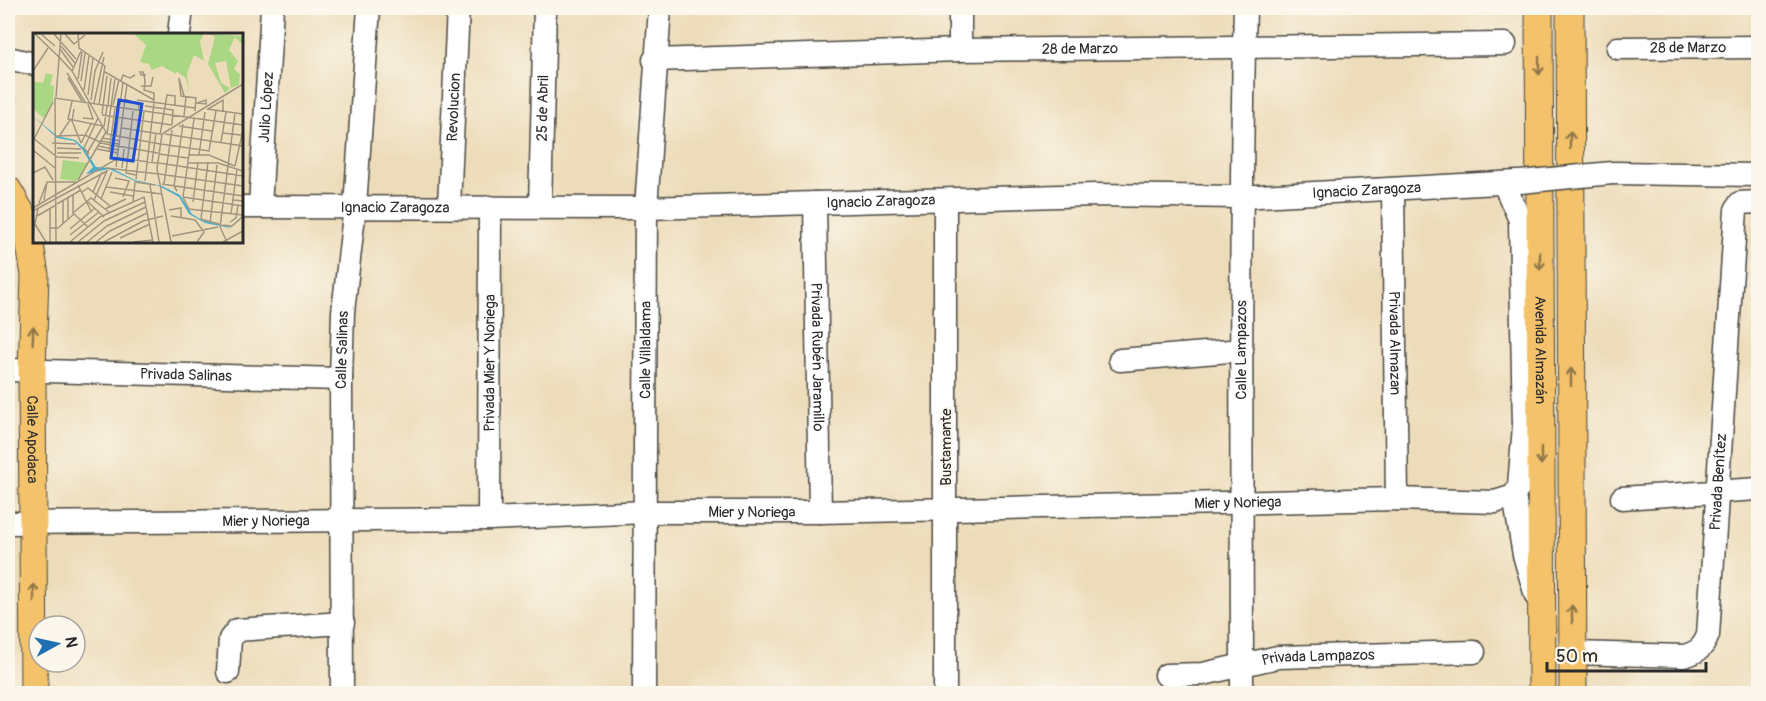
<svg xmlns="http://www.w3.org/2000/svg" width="1766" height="701" font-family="Pangolin,sans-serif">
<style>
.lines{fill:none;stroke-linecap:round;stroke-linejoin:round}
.minor-casing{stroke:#484640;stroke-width:25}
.major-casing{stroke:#484640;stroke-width:29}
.minor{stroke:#fff;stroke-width:22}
.major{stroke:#f3c26a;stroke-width:27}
.minor-bridge-casing{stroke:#484640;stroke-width:25;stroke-linecap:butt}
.minor-bridge{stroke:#fff;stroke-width:22}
.oneway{stroke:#8f764a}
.labels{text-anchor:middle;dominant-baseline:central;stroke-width:4.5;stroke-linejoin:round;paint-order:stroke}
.street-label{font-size:15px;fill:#2b2b2b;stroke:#fbf7ec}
.inset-road{fill:none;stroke:#9f9580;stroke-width:1.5}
.view{fill:#1d4ed8;fill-opacity:0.15;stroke:#1d4ed8;stroke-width:3}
.inset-edge{fill:none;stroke:#2b2b2b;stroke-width:3}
</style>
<rect width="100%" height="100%" fill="#fbf7ec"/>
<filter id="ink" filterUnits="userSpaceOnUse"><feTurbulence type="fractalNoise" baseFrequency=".0167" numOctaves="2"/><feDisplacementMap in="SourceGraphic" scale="12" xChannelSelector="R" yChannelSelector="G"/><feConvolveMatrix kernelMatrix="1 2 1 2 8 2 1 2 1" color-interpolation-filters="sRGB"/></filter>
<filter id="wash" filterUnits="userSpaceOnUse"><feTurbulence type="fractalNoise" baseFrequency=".008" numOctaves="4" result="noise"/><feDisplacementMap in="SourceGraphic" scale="24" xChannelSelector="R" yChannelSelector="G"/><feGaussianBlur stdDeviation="1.35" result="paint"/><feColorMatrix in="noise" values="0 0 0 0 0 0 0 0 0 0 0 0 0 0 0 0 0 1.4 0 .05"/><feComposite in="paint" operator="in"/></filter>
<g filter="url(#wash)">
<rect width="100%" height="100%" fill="#eddcb9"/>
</g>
<g filter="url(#ink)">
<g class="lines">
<!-- minor casing -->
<g class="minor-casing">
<g id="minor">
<path d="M 960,8 L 960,50"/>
<path d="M 179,34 L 182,8"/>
<path id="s1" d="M 1618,48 L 1758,47"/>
<path d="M 8,58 L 34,64"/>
<path id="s2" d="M 654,60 L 960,50 L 1505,44"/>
<path d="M 1612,173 L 1758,175"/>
<path id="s3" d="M 1393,189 L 1397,499"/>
<path d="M 945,200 L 945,694"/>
<path id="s4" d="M 815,203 L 820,512"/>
<path id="s5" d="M 260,206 L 272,8"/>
<path id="s6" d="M 449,206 L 458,8"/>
<path id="s7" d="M 242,207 L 646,208 L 1094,195 L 1240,197 L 1517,182"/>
<path id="s8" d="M 540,207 L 545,8"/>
<path d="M 1120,360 L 1242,350"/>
<path id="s9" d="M 8,370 L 341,379"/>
<path d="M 1514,496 L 1524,555 L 1536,596"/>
<path d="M 1622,498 L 1758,489"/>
<path id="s10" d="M 489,519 L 490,207"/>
<path id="s11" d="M 8,523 L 489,519 L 645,512 L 820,512 L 1397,499 L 1495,502 L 1514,496 L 1519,486 L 1524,426 L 1520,220 L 1504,184"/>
<path id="s12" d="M 1573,653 L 1684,656 C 1698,652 1703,648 1708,635 L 1736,210 L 1740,203 L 1758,202"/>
<path d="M 228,672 L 230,639 L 237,630 L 343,623"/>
<path id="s13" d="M 1166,675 L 1203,674 L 1278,657 L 1474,652"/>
<path id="s14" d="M 342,694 L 341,379 L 343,312 L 355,206 L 369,8"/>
<path id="s15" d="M 644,694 L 646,208 L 660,8"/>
<path id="s16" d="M 1242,694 C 1242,465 1239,236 1245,8"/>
</g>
</g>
<!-- major casing -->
<g class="major-casing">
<g id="major">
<path id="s17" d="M 1539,8 L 1542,694"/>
<path d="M 1570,8 L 1573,694"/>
<path id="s18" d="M 8,190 L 26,221 L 35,275 L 32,370 L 34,694"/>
</g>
</g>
<!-- minor -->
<use href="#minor" class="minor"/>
<!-- major -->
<use href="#major" class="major"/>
<!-- minor-bridge casing -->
<g class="minor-bridge-casing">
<path id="minor-bridge" d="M 1520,182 L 1612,173"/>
</g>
<!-- minor-bridge -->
<use href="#minor-bridge" class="minor-bridge"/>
</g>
<!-- one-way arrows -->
<defs><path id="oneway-shaft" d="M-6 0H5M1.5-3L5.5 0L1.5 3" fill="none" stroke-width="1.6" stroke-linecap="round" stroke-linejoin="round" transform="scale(1.5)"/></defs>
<g class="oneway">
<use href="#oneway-shaft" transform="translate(1539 66) rotate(90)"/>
<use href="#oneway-shaft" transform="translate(1570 140) rotate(-90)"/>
<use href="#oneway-shaft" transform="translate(1540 261) rotate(90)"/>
<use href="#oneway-shaft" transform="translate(33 335) rotate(-88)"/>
<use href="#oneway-shaft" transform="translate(1571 377) rotate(-90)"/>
<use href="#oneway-shaft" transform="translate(1541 456) rotate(90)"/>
<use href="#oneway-shaft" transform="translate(34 593) rotate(-90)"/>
<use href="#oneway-shaft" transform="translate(1572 614) rotate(-91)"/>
</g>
</g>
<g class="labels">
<!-- street labels -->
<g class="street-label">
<text stroke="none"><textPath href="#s1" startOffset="70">28 de Marzo</textPath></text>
<text stroke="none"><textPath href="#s2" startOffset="426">28 de Marzo</textPath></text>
<text stroke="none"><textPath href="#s5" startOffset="99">Julio López</textPath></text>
<text stroke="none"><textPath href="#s6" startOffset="99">Revolucion</textPath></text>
<text stroke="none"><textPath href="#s8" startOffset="99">25 de Abril</textPath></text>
<text stroke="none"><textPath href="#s7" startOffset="1125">Ignacio Zaragoza</textPath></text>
<text stroke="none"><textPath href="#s7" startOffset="639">Ignacio Zaragoza</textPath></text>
<text stroke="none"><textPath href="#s7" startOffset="153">Ignacio Zaragoza</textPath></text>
<text stroke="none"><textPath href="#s3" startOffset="154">Privada Almazan</textPath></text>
<text stroke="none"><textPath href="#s14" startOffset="344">Calle Salinas</textPath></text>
<text stroke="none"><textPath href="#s15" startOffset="344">Calle Villaldama</textPath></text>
<text stroke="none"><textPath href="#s16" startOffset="344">Calle Lampazos</textPath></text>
<text stroke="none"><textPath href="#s17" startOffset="342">Avenida Almazán</textPath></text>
<text stroke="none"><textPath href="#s4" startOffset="154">Privada Rubén Jaramillo</textPath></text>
<text stroke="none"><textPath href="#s10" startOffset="156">Privada Mier Y Noriega</textPath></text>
<text stroke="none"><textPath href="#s9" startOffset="178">Privada Salinas</textPath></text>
<text stroke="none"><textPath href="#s18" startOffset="255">Calle Apodaca</textPath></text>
<text transform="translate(946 447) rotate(-90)">Bustamante</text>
<text stroke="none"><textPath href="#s12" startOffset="298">Privada Benítez</textPath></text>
<text stroke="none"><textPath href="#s11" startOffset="1230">Mier y Noriega</textPath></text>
<text stroke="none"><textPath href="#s11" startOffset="744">Mier y Noriega</textPath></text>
<text stroke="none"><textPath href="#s11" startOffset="258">Mier y Noriega</textPath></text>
<text stroke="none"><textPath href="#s13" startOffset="154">Privada Lampazos</textPath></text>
</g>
</g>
<!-- overview -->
<g transform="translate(33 33)">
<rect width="210" height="210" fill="#eddcb9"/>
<path d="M 101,1 L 171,1 L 167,8 L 171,28 L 161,22 L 154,40 L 156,59 L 153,45 L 143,38 L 143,41 L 129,33 L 119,37 L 116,31 L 107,29 L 113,12 ZM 176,1 L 210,3 L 210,12 L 202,4 L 196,17 L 205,28 L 201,36 L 207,41 L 206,52 L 198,55 L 193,28 L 182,30 L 188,50 L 197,55 L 192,60 L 175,31 L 182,4 ZM 13,40 L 20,42 L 17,52 L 21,53 L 20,68 L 12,86 L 0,76 L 0,48 L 10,50 ZM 30,127 L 55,130 L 43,148 L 27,146 Z" fill="#a9d784"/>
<path d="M 0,83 L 24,103 L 42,107 L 51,115 L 63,134 L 78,135 L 102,147 L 129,153 L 147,162 L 159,181 L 169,187 L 197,194 L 210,185 L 197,195 L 172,190 L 156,181 L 146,164 L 126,153 L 102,148 L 76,136 L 53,141 L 60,134 L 49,116 L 41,108 L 24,105 Z" fill="#4baeca"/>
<path class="inset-road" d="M 2,1 L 26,24M 8,1 L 22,13M 21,1 L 43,26M 32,1 L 41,11 L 52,2M 45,1 L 46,15 L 72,33 L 66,71M 28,13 L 42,30M 27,16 L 40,34M 26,24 L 39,38 L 74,101M 0,38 L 15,15M 39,38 L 48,18M 72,39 L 121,67M 34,40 L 52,69M 35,45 L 49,68M 45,46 L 49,19M 48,48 L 52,20M 88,48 L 90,42 L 97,45 L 102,42M 108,53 L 118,53 L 120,44M 51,57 L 56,23M 111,57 L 121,60 L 121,70 L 112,148M 111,58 L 112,49 L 112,48 L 111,42 L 110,39 L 107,39 L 108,42 L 113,42M 55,62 L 60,25M 151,63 L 146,45 L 148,63 L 163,65 L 162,78M 23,64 L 28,1M 92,66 L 106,72 L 106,77M 58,67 L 62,38 L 70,19M 104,67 L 162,75M 39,68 L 35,86 L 70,93 L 53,122M 61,70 L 71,24M 163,70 L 164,70 L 173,71 L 173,67 L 164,70M 75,72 L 78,45M 80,72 L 86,47M 87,72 L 90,49M 112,73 L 140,77 L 139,92M 41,76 L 39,88 L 48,110M 174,76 L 210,81M 175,76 L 190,67 L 190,79M 100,78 L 93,140 L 103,142M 69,81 L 74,43M 131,81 L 210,92M 69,82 L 139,92M 151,83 L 153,64M 50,85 L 60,86 L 55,71M 146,93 L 179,98M 71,94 L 74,73M 89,95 L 127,101M 189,100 L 208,102M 74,101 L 82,46M 74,101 L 127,111M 132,101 L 210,113M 27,102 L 37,87M 127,102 L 134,62 L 142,63 L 142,72M 23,103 L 52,102 L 67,109M 83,104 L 86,76M 0,105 L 24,124 L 46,125M 69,105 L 87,108M 1,106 L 20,69M 68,108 L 86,111M 188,109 L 193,79M 19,110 L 43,111M 48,110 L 58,91M 67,110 L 125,120M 128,111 L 176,118 L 183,78M 65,113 L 85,117M 24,115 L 48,116M 64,116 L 85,120M 0,117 L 22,135M 76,119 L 82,75M 24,120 L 48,120M 56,121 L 51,115 L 65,85M 126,121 L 155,125M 156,122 L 176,122 L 202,133M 166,122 L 172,79M 119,129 L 123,100M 175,129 L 168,186 L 186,191M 126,130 L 210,143M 155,130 L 185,130 L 210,138M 202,133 L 210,97M 83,134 L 94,51M 73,135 L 126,141M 89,135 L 91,116M 0,140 L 12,134 L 20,147M 126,141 L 210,153M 82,145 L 96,148 L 90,164M 103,146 L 111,78M 45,147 L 73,99M 129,151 L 210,163M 131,151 L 139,97M 45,152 L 58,178M 117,152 L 126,209M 73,154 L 129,161M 144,158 L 141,153 L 150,91M 49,159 L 55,155 L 77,173M 60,159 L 69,139M 77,159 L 100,163M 40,162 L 40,180 L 55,194M 150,164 L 161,86M 150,164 L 156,176 L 210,182M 150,164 L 210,173M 35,165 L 35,186M 68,166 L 79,139M 11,167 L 14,149M 30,168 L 30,190M 54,168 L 71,184M 100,169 L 102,149 L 122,152M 160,169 L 165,129M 6,170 L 14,149 L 43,149M 24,171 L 48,157M 0,175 L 85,125 L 124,130M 17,175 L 17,209M 72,176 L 93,166M 136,177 L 148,175 L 148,185M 0,178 L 74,138 L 61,167M 40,180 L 58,165 L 77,180M 198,181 L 204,136M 4,183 L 23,172M 138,183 L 162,187 L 171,199 L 164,209M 0,188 L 13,209M 197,189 L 203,185 L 205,172M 177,190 L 184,132M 188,192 L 199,193 L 209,184 L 210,168 L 200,167M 17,195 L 25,195 L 41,181M 37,196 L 62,175M 0,200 L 5,176M 37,202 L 66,179M 139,203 L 185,194M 87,205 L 117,191M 23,209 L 22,65 L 132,81M 37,209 L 67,184 L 111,164 L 120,209M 45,209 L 71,188 L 112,169M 54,209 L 74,193 L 113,174M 63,209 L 77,198 L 114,180M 71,209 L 110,188 L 130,183M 100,209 L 120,207M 138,209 L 124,136 L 129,101 L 210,51M 190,209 L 210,198M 194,209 L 187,194 L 202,80"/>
<path class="view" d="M 86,67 L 109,71 L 100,128 L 78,125 Z"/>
<rect width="210" height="210" class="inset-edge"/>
</g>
<!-- margin -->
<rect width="1766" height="701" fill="none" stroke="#fbf7ec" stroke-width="30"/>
<!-- north arrow -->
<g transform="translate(57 644) rotate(82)"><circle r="28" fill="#fbf7ec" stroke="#a8a59f" stroke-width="1.5"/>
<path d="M0-4.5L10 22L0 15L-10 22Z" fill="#1f6fb2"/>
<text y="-9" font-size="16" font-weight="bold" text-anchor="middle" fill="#2b2b2b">N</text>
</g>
<!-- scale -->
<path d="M1547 662v9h159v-9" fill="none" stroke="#2b2b2b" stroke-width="3"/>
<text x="1556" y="662" font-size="18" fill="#2b2b2b" stroke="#fbf7ec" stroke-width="4.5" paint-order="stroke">50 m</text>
</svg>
